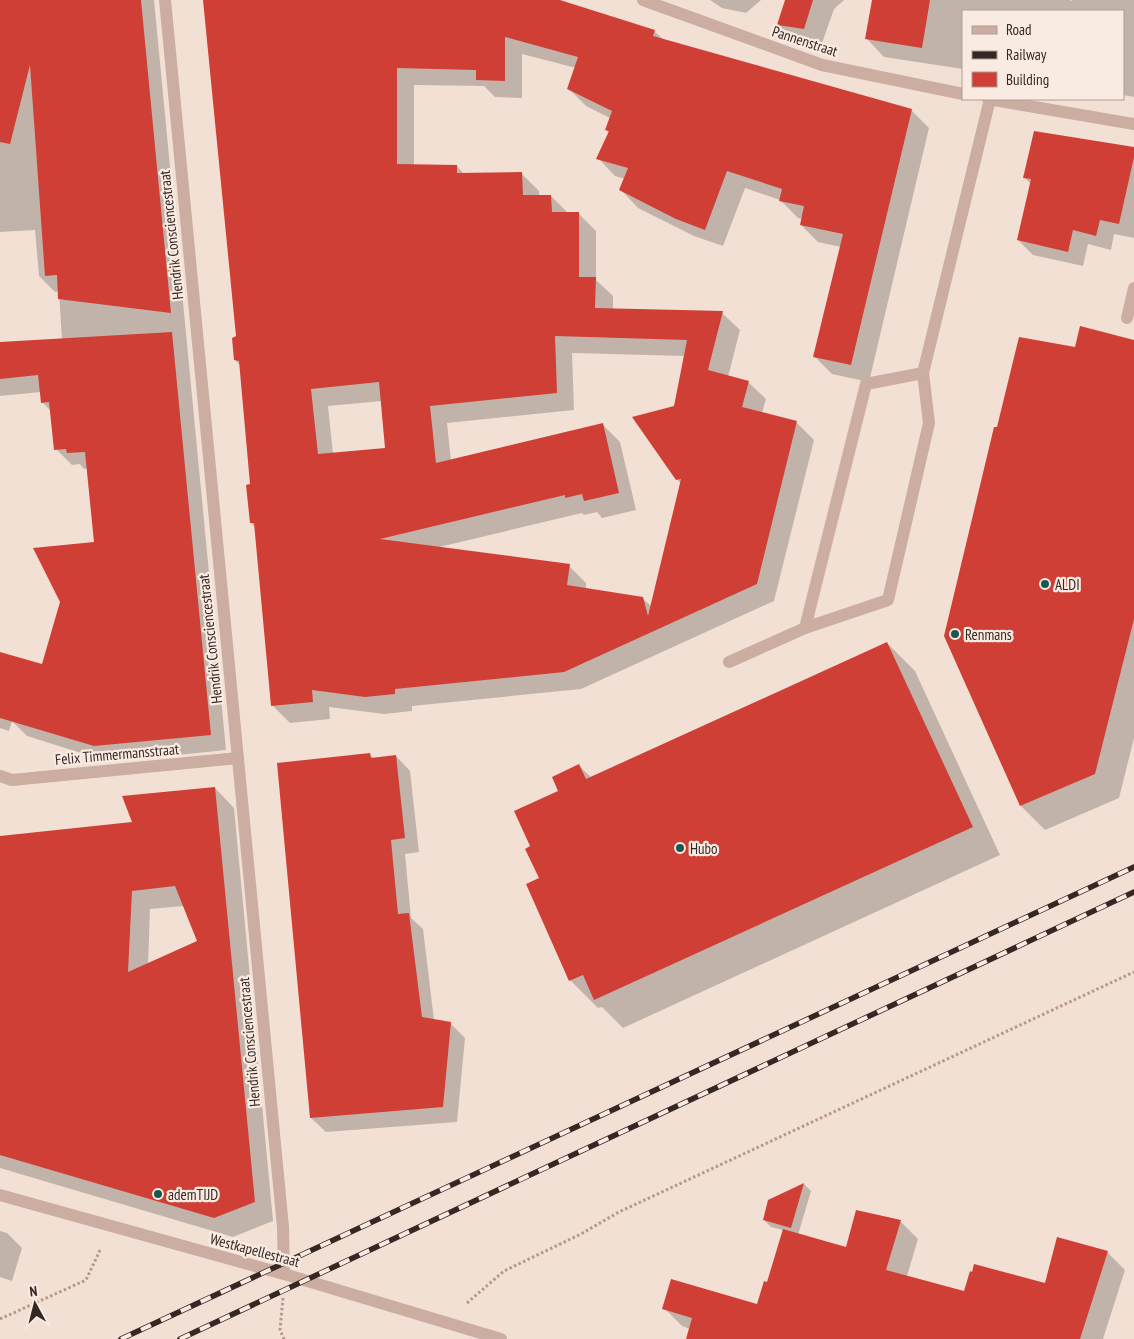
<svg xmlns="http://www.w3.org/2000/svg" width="1134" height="1339" font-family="'PT Sans Narrow',sans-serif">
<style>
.shadow{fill:#0003;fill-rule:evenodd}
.building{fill:#d03f36;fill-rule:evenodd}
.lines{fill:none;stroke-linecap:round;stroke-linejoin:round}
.path{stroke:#b7968b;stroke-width:3;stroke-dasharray:2.5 2.5;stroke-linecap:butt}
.minor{stroke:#cbada1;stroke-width:12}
.rail-casing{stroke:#352724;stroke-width:5.5}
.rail{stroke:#faebe2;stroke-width:4;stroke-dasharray:11;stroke-linecap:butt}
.poi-dot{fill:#175952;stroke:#faebe2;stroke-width:2}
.labels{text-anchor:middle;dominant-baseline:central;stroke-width:4.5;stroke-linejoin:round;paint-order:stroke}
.street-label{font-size:15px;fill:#352724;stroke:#faebe2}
.poi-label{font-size:15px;fill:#352724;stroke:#faebe2;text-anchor:start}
</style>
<rect width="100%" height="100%" fill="#f3e0d5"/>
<!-- shadow -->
<g class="shadow">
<path d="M 0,0 L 154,0 L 226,750 L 110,762 L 27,736 L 12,721 L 9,731 L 0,728 L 0,653 L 43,666 L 96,544 L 88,468 L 84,469 L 80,464 L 72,465 L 56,449 L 52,412 L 42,402 L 41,392 L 0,396 L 0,344 L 62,340 L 59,291 L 55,292 L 39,276 L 35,230 L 0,232 Z"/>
<path d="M 205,0 L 557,0 L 654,31 L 664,40 L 911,110 L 929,128 L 869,382 L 832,374 L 814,356 L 841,247 L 818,242 L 801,225 L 802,219 L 798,218 L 780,200 L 745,188 L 723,246 L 694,236 L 638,208 L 621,190 L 625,179 L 615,176 L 598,158 L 609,133 L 606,130 L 610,118 L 586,106 L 569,89 L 576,68 L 522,54 L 522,98 L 495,97 L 484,86 L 414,85 L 414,166 L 457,166 L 464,174 L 522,174 L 539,191 L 539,196 L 551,196 L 568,213 L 578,213 L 596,231 L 596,280 L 613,296 L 613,310 L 722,313 L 740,330 L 728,377 L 748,382 L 766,399 L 762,413 L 796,422 L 814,440 L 774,601 L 581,689 L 412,706 L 412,711 L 384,714 L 329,707 L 330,719 L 290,723 L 272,705 L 255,527 L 251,523 L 252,485 L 240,365 L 235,360 L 237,337 ZM 572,353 L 685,356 L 675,407 L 677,479 L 681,484 L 651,606 L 642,598 L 586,589 L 586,583 L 569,566 L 435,548 L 582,513 L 584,515 L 597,512 L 602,518 L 636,510 L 620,442 L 603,425 L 451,461 L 447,423 L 574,410 ZM 382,401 L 386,449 L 333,454 L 328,406 Z"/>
<path d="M 710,0 L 761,0 L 746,13 L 722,8 Z"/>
<path d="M 786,0 L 844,0 L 834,9 L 821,46 L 796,42 L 778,24 Z"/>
<path d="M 873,0 L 1070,0 L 1071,1 L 1073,0 L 1134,0 L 1134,97 L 1123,95 L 1123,11 L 963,11 L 963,69 L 884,57 L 867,39 Z"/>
<path d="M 1134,148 L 1134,238 L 1114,234 L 1111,250 L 1088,244 L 1083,266 L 1033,255 L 1018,240 L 1031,184 L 1024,177 Z"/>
<path d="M 1134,341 L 1134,738 L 1119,798 L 1045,830 L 1021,806 L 998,429 L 1076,348 Z"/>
<path d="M 887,643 L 915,671 L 1000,855 L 623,1028 L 602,1007 L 598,1008 L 570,980 L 540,879 L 532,847 L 560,792 L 579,766 L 592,778 Z"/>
<path d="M 370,755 L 374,758 L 396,756 L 410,771 L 419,852 L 405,854 L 411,918 L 423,929 L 434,1020 L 450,1023 L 465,1038 L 457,1122 L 326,1132 L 311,1118 Z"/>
<path d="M 215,788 L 234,808 L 273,1221 L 233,1237 L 0,1168 L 0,838 L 133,823 ZM 184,906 L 199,942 L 148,965 L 150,909 Z"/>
<path d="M 804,1184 L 811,1191 L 798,1235 L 847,1249 L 900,1221 L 918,1239 L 907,1276 L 965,1293 L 1046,1284 L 1107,1252 L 1125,1270 L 1103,1339 L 687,1339 L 690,1329 L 682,1326 L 664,1308 L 758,1306 L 768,1283 L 783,1230 L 771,1227 L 764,1220 L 769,1200 Z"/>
<path d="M 0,1231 L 7,1233 L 22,1248 L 12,1281 L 0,1277 Z"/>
</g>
<!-- building -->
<g class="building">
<path d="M 0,0 L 141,0 L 171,313 L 58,299 L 57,275 L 45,276 L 30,65 L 10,144 L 0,142 Z"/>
<path d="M 203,0 L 560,0 L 655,30 L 653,36 L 912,109 L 851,365 L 813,357 L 843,234 L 800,225 L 804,206 L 779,201 L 782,189 L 727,171 L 705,230 L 676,219 L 619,190 L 628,168 L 596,159 L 609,131 L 605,130 L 612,111 L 567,89 L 578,57 L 505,37 L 505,81 L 476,80 L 476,70 L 397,68 L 397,164 L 457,165 L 457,173 L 522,172 L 523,195 L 551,195 L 552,212 L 579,212 L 579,277 L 596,277 L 595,308 L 723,311 L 708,370 L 749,381 L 742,407 L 797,421 L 757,584 L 564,672 L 395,689 L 395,694 L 365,697 L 312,690 L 313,702 L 271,706 L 254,523 L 250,523 L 246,485 L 250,484 L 239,361 L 234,360 L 232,338 L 236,336 ZM 555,336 L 687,340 L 674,406 L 632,417 L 676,480 L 681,479 L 648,616 L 643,597 L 567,585 L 570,564 L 380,539 L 565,495 L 565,498 L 582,494 L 584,501 L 619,493 L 603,423 L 436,463 L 430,406 L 557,393 ZM 379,382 L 385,448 L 318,454 L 311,389 Z"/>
<path d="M 785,0 L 813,0 L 804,29 L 777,25 Z"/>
<path d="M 872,0 L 930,0 L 922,48 L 865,39 Z"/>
<path d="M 1034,131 L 1134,147 L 1134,157 L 1119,224 L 1100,220 L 1096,236 L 1073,230 L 1068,252 L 1017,240 L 1031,179 L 1023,178 Z"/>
<path d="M 1080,326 L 1134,340 L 1134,619 L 1095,774 L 1020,806 L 944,636 L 994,427 L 997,427 L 1019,337 L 1075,347 Z"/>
<path d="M 172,332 L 211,735 L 94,746 L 0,718 L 0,652 L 42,664 L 60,602 L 33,548 L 94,542 L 85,452 L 67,453 L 66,449 L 54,450 L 49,402 L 41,403 L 38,375 L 0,379 L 0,342 Z"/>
<path d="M 887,642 L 973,827 L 594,1000 L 583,975 L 569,981 L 526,884 L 539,878 L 525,849 L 530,846 L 514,811 L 558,791 L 552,777 L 579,764 L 586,779 Z"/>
<path d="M 370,753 L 371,758 L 396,755 L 405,838 L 391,840 L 398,914 L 409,913 L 422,1017 L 451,1022 L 443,1107 L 310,1118 L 277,763 Z"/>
<path d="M 215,787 L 255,1202 L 214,1218 L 0,1155 L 0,836 L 132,822 L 122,796 ZM 175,886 L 197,941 L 128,972 L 132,891 Z"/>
<path d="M 804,1183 L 791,1228 L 763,1220 L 768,1200 Z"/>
<path d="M 856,1210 L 901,1220 L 886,1270 L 964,1291 L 970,1271 L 972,1272 L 974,1264 L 1045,1283 L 1057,1237 L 1108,1251 L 1080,1339 L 686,1339 L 692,1318 L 662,1309 L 671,1279 L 757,1304 L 764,1281 L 767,1282 L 783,1229 L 846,1247 Z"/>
</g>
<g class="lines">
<!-- path -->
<g class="path">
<path d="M 283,1298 L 280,1330 L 284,1339"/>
<path d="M 467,1303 L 504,1271 L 581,1234 L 619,1212 L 1134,972"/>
<path d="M 0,1319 L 86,1280 L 101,1248"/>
</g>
<!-- minor -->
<g class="minor">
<path d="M 165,0 L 283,1227 L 284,1274"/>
<path d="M 643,0 L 822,65 L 963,94"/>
<path d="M 988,99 L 1134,124"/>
<path d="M 1127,318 L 1134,288"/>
<path d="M 805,628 L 888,600 L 929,423 L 923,373"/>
<path d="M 729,662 L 805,628 L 866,384 L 923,373 L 990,99"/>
<path d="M 0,776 L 12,780 L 238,758"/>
<path d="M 0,1195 L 284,1274 L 501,1339"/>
</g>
<!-- rail casing -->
<g class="rail-casing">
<g id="rail">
<path d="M 121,1339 L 1134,867"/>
<path d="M 180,1339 L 1134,892"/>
</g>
</g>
<!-- rail -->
<use href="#rail" class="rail"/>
</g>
<!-- markers -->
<g class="poi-dot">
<circle cx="1045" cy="584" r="5"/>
<circle cx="955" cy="634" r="5"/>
<circle cx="680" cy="848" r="5"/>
<circle cx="158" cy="1194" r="5"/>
</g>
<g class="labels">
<!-- street labels -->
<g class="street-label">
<text transform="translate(805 41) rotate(18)">Pannenstraat</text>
<text transform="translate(171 235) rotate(-96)">Hendrik Consciencestraat</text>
<text transform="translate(210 639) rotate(-96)">Hendrik Consciencestraat</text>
<text transform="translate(117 754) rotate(-5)">Felix Timmermansstraat</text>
<text transform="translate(249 1042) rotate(-95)">Hendrik Consciencestraat</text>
<text transform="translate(255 1250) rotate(15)">Westkapellestraat</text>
</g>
<!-- poi labels -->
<g class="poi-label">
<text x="1055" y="584">ALDI</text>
<text x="965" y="634">Renmans</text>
<text x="690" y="848">Hubo</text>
<text x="168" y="1194">ademTIJD</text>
</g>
</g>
<!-- legend -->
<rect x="962" y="10" width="162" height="90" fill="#faebe2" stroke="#ab9d96"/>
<rect x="972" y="26" width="25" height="8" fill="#cbada1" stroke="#ab9d96"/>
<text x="1006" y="35" font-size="15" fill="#352724">Road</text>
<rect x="972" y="51" width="25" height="8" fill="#352724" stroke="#ab9d96"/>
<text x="1006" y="60" font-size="15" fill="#352724">Railway</text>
<rect x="972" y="72" width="25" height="15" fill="#d03f36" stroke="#ab9d96"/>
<text x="1006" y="85" font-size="15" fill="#352724">Building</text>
<!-- north arrow -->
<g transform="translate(35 1304) rotate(353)" stroke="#faebe2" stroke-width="4" paint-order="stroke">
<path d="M0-4L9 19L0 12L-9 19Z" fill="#352724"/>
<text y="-8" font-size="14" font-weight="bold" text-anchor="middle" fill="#352724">N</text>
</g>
</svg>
